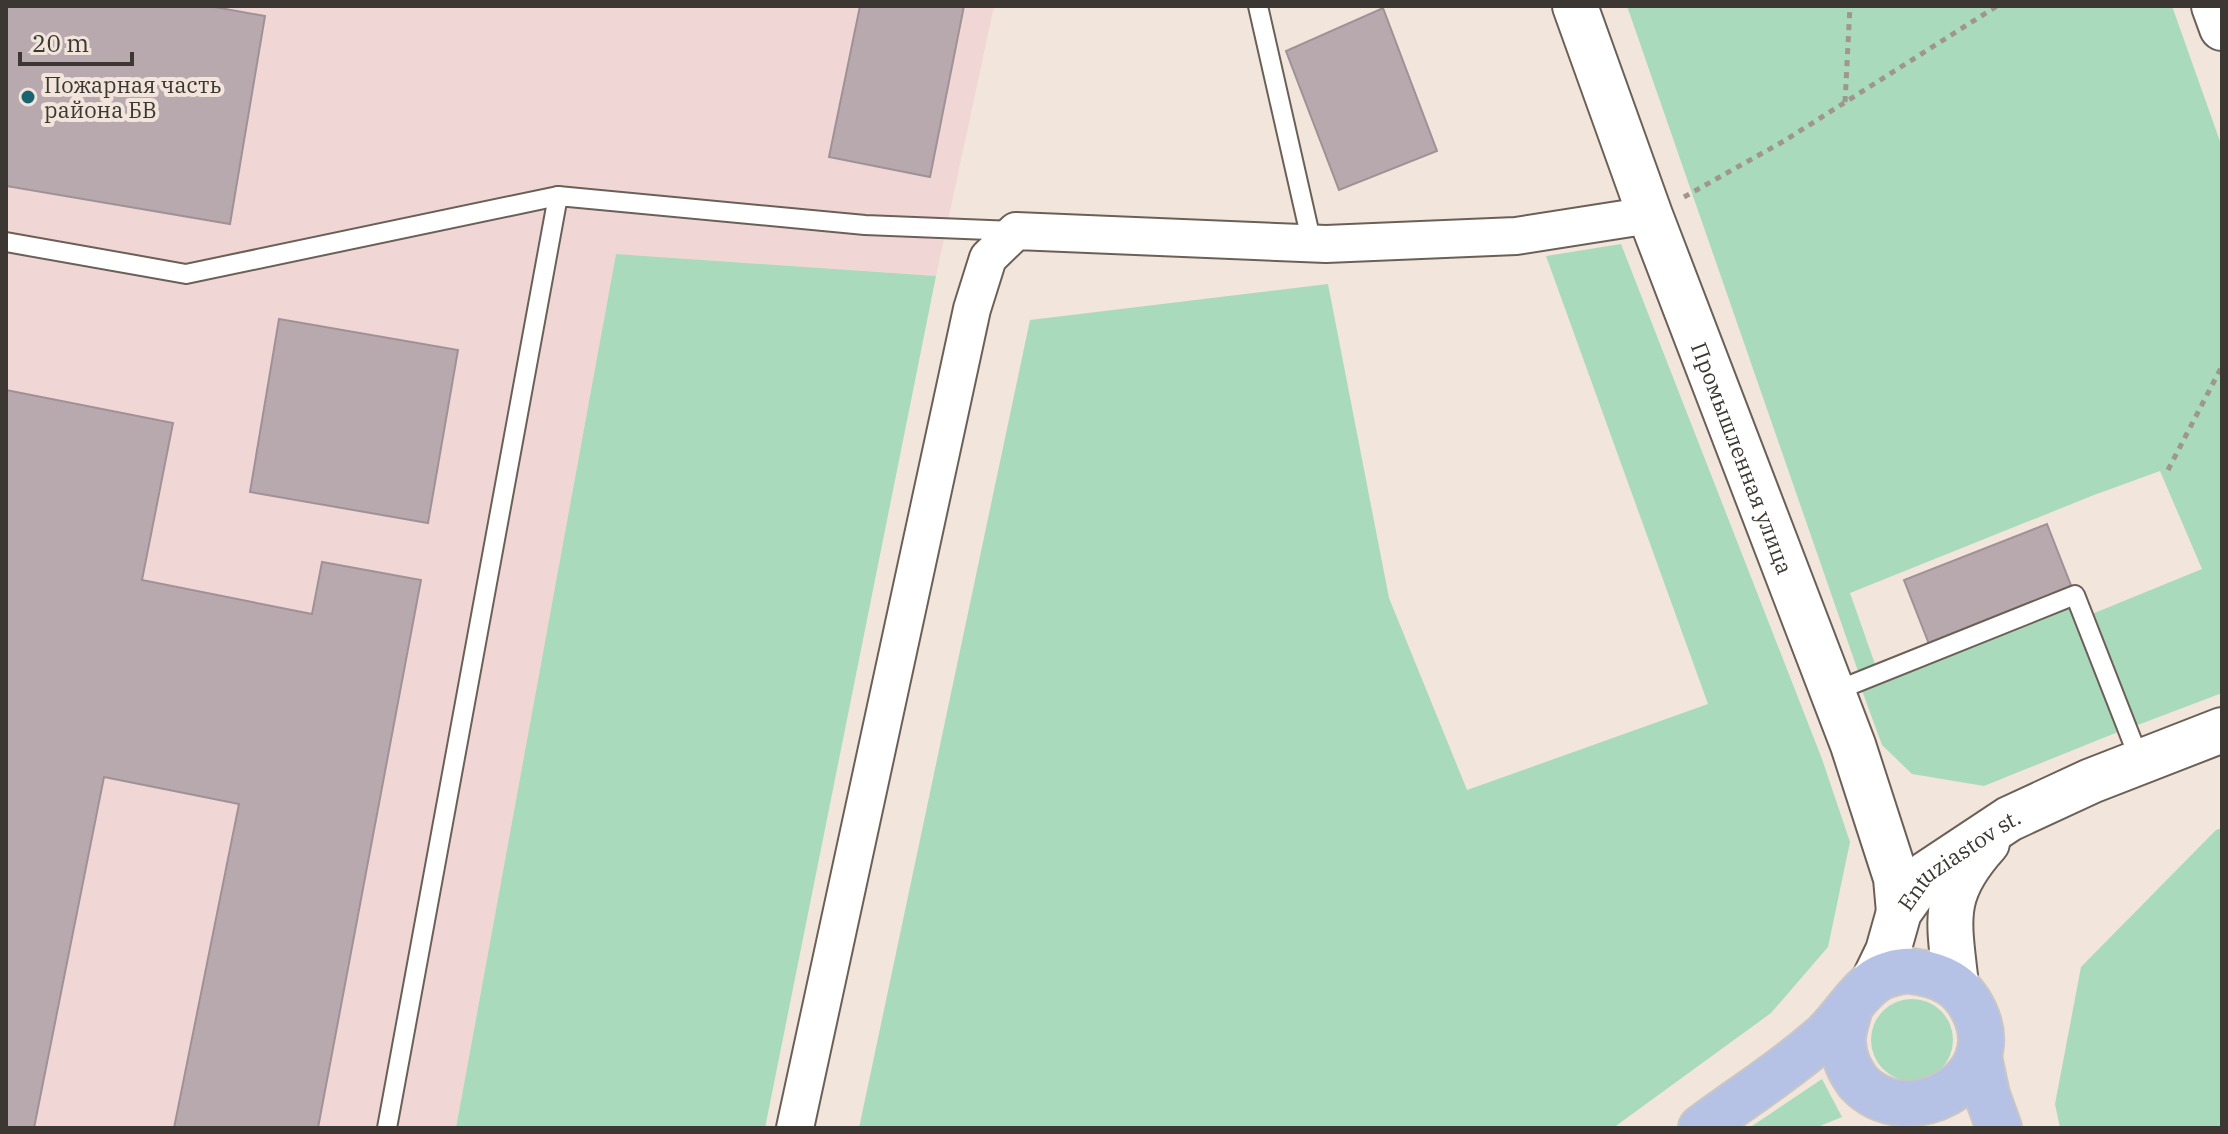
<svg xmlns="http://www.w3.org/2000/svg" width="2228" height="1134" font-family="'IBM Plex Serif',serif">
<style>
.industrial{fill:#f1d6d6}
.green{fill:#aadabc}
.building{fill:#b8a9af;stroke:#a09197;stroke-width:2}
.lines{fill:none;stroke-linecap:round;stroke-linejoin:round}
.lane-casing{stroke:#6b6057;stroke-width:22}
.street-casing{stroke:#6b6057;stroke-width:40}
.secondary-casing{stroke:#6b6057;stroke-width:48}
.primary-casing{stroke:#c8c7c6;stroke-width:48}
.path{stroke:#9f968e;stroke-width:5;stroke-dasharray:6 6;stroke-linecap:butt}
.lane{stroke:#fff;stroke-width:18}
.street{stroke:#fff;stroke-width:36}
.secondary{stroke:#fff;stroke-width:44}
.primary{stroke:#b6c1e6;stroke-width:44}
.poi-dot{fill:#1a6471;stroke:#f2e5db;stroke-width:3}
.labels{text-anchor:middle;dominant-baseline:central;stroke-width:8;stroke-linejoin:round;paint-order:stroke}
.poi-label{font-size:22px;fill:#3c3733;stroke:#f2e5db;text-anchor:start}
.street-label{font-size:22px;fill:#3c3733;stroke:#f2e5db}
</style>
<rect width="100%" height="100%" fill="#f2e5db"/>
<!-- industrial -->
<path class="industrial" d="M 6,6 L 994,6 L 936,276 L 616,254 L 456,1128 L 6,1128 Z"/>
<!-- green -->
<g class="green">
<path d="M 1627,6 L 2172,6 L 2222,147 L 2222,693 L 2135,726 L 2092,614 L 2202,569 L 2160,471 L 2094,495 L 1850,593 L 1876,667 L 1859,674 Z"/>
<path d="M 1621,244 L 1822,759 L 1850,842 L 1828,947 L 1771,1013 L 1613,1128 L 859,1128 L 1030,320 L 1328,284 L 1389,598 L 1467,790 L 1708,704 L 1546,256 Z"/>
<path d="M 616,254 L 936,276 L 765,1128 L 456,1128 Z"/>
<path d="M 2072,602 L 2123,730 L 1984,786 L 1912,774 L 1882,745 L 1860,685 Z"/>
<path d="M 2222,828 L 2222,1128 L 2060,1128 L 2055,1104 L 2081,967 L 2216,830 Z"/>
<circle cx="1912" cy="1040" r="41"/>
<path d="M 1822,1079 L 1842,1117 L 1815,1128 L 1749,1128 Z"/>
</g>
<!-- building -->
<g class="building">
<path d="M 6,6 L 209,6 L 265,16 L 230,224 L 6,186 Z"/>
<path d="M 860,6 L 964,6 L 930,177 L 829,157 Z"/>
<path d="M 1383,8 L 1437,151 L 1339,190 L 1286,51 Z"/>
<path d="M 279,319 L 458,350 L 428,523 L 250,492 Z"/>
<path d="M 6,390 L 173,423 L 142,580 L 312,614 L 322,562 L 421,580 L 318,1128 L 174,1128 L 239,804 L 104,777 L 34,1128 L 6,1128 Z"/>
<path d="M 2047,524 L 2072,588 L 1929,644 L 1904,580 Z"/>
</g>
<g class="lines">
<!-- lane casing -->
<g class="lane-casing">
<g id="lane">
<path d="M 1258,6 L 1312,244"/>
<path d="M 6,242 L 186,274 L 558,196"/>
<path d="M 1833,692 L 2075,595 L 2140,761"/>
<path d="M 387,1128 L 558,196 L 865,225 L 1014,231"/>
</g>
</g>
<!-- street casing -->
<g class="street-casing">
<path id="street" d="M 795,1128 L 972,309 L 988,258 L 1016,231 L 1326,244 L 1516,236 L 1650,215"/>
</g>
<!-- secondary casing -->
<g class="secondary-casing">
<g id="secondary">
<path id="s1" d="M 1575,6 L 1650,215 L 1853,745 L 1896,878 L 1899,912"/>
<path d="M 2214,6 L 2222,28"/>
<path id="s2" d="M 1874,980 L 1888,951 L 1899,912 L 1926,874 L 2009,819 L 2091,781 L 2222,730"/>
<path d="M 1956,985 C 1949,920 1940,895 1987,843"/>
</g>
</g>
<!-- primary casing -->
<g class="primary-casing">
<g id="primary">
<path d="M 1979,1057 L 1987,1095 L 1999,1128"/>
<path d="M 1701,1128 C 1741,1098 1786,1070 1823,1037 C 1841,1021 1853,998 1872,983 C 1881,975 1900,970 1912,971 C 1941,975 1961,984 1974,1011 C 2009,1083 1905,1134 1858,1082 C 1849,1069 1844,1059 1843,1043 C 1842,1032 1847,1019 1850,1008"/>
</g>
</g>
<!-- path -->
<g class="path">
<path d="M 1845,102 L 1850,6"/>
<path d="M 1684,197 L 1784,141 L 1997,6"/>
<path d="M 2168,470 L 2222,366"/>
</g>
<!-- lane -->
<use href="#lane" class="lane"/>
<!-- street -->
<use href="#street" class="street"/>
<!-- secondary -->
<use href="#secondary" class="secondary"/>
<!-- primary -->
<use href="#primary" class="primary"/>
</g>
<!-- markers -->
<circle class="poi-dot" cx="28" cy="97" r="8"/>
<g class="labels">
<!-- poi labels -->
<g class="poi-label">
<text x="44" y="84">Пожарная часть<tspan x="44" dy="25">района БВ</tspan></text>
</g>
<!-- street labels -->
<g class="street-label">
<text stroke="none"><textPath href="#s1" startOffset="482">Промышленная улица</textPath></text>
<text stroke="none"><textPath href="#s2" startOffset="154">Entuziastov st.</textPath></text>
</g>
</g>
<!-- border -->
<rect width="2228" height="1134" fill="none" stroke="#3c3733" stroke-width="16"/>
<!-- scale -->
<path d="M20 52v12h112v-12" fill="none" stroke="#3c3733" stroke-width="4"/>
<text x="32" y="52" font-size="24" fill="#3c3733" stroke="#f2e5db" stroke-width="6" paint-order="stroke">20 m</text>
</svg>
